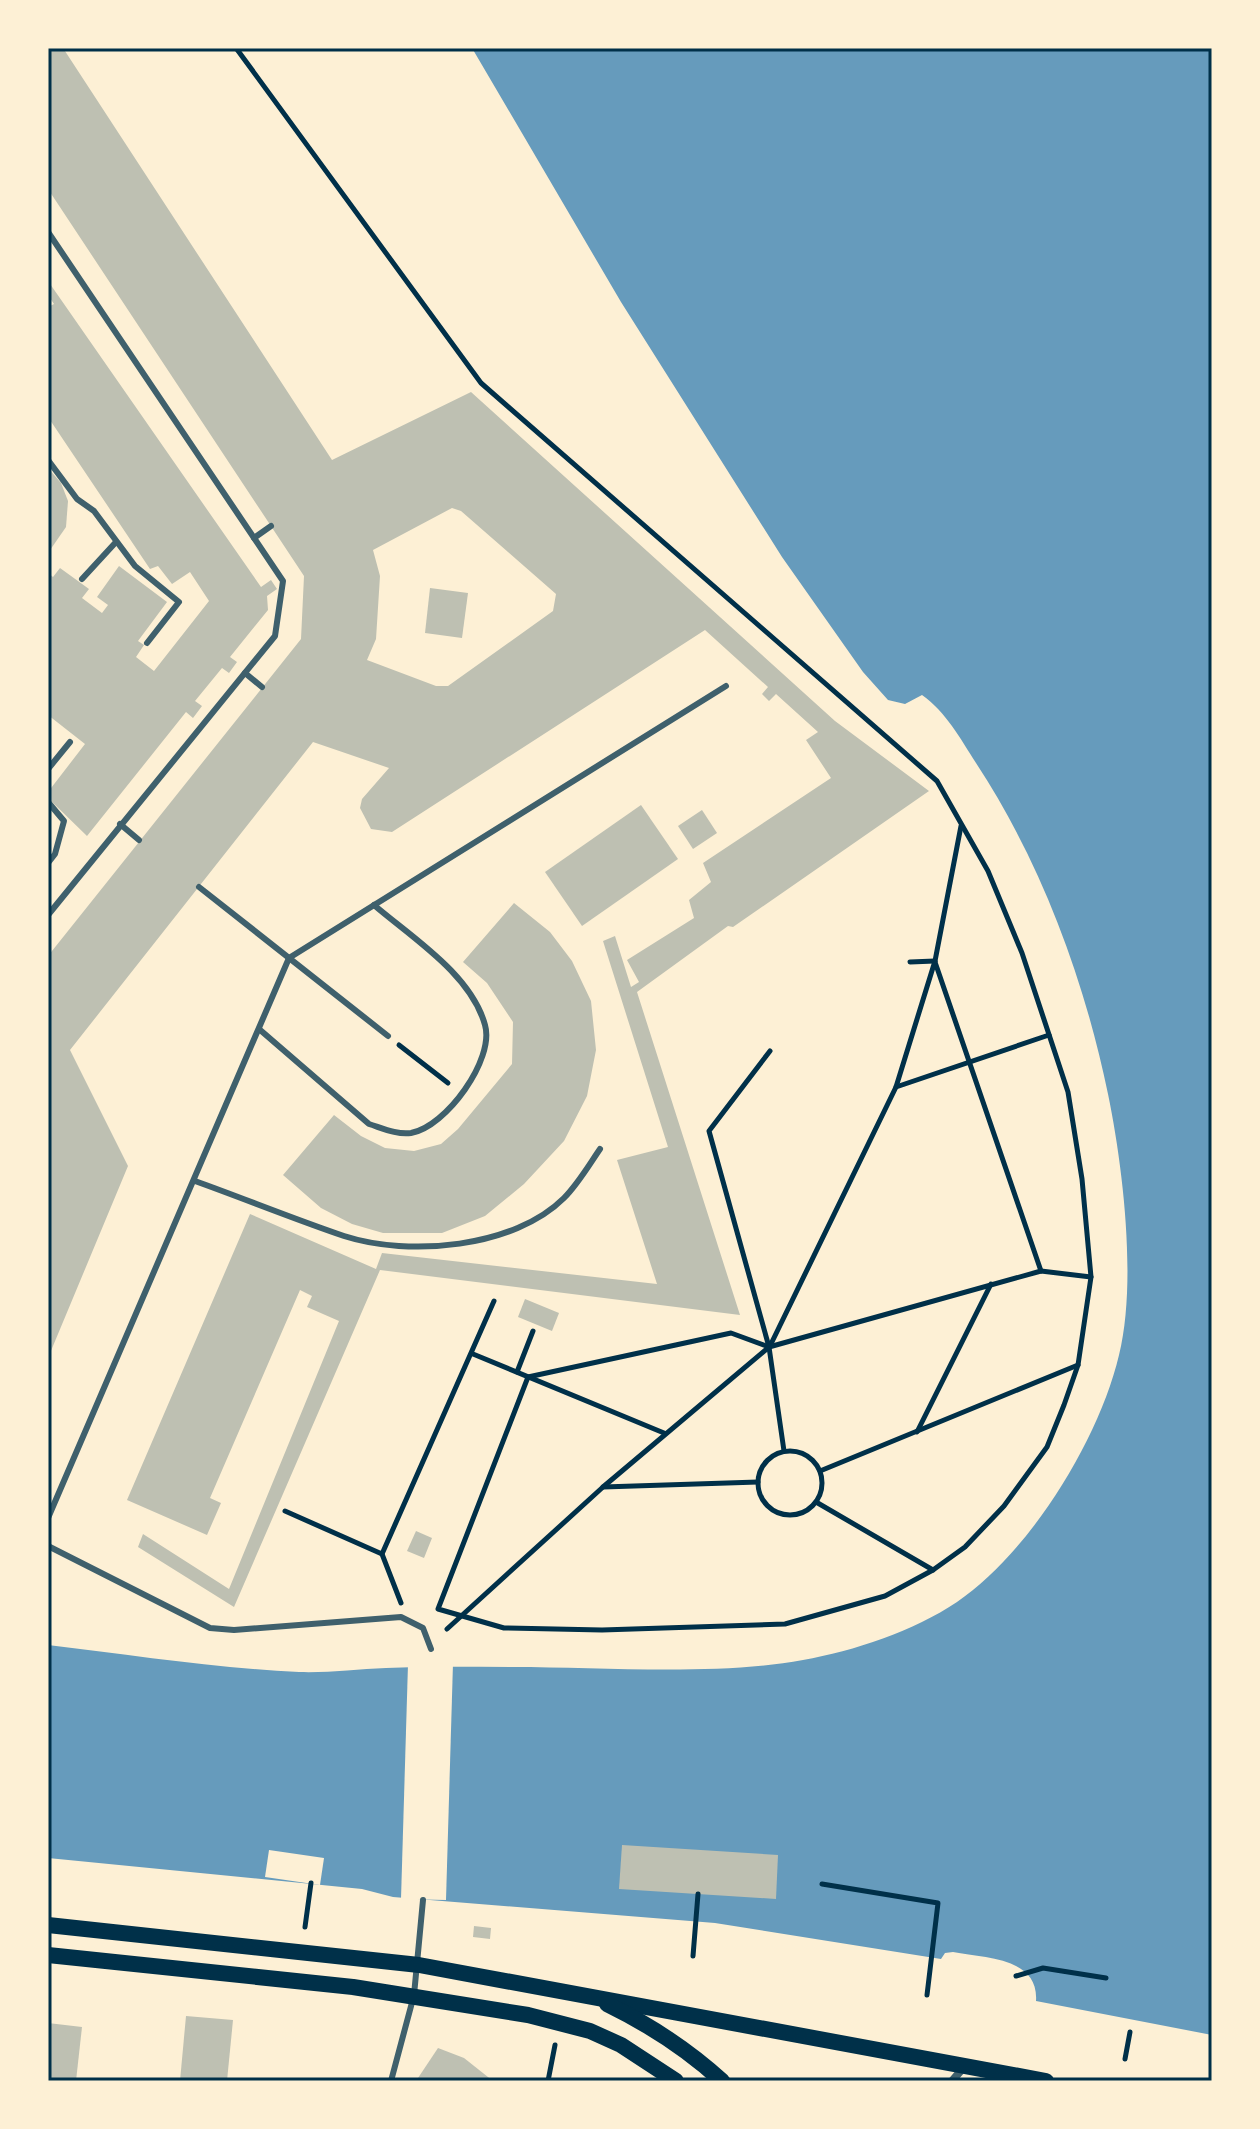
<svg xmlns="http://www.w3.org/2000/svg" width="1260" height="2129" font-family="Ubuntu,sans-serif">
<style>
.water{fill:#669bbc}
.pier{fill:#fdf0d5}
.building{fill:#bec0b2;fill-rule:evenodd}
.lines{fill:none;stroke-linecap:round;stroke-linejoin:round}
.path{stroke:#003049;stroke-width:5}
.service{stroke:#3f606c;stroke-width:6}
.minor{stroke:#3f606c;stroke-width:8}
.secondary{stroke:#003049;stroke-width:16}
.neatline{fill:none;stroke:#003049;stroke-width:3}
</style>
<rect width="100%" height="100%" fill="#fdf0d5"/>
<!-- water -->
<path class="water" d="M 472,48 L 1212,48 L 1212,2035 L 1036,2001 C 1039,1957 984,1958 953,1952 L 945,1953 L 941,1959 L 715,1923 L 393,1897 L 362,1889 L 48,1858 L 48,1645 C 132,1655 215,1668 299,1672 C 328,1673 357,1669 386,1668 C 428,1666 470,1667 512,1667 C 603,1667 716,1676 803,1660 C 854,1651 914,1631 957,1602 C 1030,1552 1099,1440 1119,1355 C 1137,1282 1123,1167 1108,1094 C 1084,978 1041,862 976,763 C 960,738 946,712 922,695 L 905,704 L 888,700 L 863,672 L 782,557 L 621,302 Z"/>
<!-- pier -->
<g class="pier">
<path d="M 453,1663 L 446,1900 L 401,1899 L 408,1664 Z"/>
<path d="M 269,1850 L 324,1858 L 320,1885 L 265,1877 Z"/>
</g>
<!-- building -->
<g class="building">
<path d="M 48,48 L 63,48 L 332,460 L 471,392 L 835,721 L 929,791 L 733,927 L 728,926 L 637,992 L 740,1315 L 380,1270 L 234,1607 L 138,1547 L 143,1534 L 229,1589 L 339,1321 L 307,1307 L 312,1296 L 300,1290 L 210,1498 L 221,1503 L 207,1535 L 127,1500 L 250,1214 L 376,1269 L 382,1253 L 657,1284 L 617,1160 L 668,1147 L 603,941 L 615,936 L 631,987 L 639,982 L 627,960 L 694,918 L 689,900 L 711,882 L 703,863 L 831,778 L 806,740 L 818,732 L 776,694 L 769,701 L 762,694 L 768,687 L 705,630 L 392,832 L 371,829 L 360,808 L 362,799 L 389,768 L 313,742 L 70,1050 L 128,1166 L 48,1358 L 48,956 L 301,639 L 304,576 L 48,189 ZM 452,508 L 461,511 L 556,594 L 553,611 L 448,686 L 436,686 L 367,660 L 376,639 L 380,576 L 373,550 Z"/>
<path d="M 48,281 L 261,587 L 271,580 L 277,589 L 267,596 L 268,610 L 230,657 L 237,662 L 229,673 L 222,668 L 195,701 L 202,706 L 193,718 L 186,712 L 87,836 L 48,798 L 48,792 L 85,744 L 48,715 L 48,573 L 53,577 L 60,568 L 89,589 L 82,598 L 102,613 L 108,605 L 97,597 L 119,566 L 167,602 L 138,641 L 144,645 L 136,657 L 154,671 L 209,601 L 190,572 L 172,584 L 158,566 L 150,569 L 48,417 L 48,307 L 54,304 L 48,295 Z"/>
<path d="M 48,468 L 61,483 L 68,501 L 66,527 L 48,553 Z"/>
<path d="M 430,588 L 468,593 L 462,638 L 425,633 Z"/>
<path d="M 641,805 L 678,859 L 582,926 L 545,872 Z"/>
<path d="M 702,810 L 717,833 L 693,849 L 678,826 Z"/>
<path d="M 514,903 L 550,932 L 572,961 L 591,1001 L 596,1050 L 587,1096 L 564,1141 L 524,1184 L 485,1216 L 442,1233 L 383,1233 L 352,1224 L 321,1208 L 283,1175 L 334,1115 L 361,1136 L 385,1148 L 414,1151 L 441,1144 L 458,1129 L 512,1064 L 513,1022 L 487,983 L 463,962 Z"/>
<path d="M 525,1299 L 559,1313 L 552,1331 L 518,1317 Z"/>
<path d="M 416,1531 L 432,1538 L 424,1558 L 407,1551 Z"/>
<path d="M 622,1845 L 778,1855 L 776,1899 L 619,1889 Z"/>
<path d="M 474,1926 L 491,1928 L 490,1939 L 473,1937 Z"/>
<path d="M 186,2016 L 233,2020 L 227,2081 L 180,2081 Z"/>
<path d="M 48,2023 L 82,2027 L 76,2081 L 48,2081 Z"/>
<path d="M 438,2048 L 464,2058 L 493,2081 L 416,2081 Z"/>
</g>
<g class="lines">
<!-- path -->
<g class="path">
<path d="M 236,48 L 481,383 L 937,781 L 988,871 L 1022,953 L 1068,1092 L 1082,1179 L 1091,1277 L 1078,1365 L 1064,1405 L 1047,1447 L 1004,1506 L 965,1547 L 933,1570 L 885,1596 L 785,1624 L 602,1630 L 504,1628 L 438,1609 L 528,1377 L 731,1333 L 769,1347"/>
<path d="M 910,962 L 935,961"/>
<path d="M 935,962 L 1041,1271"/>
<path d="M 399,1045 L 448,1083"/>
<path d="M 770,1051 L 709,1131 L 769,1347 L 784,1451"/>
<path d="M 896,1087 L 1049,1035"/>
<path d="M 770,1346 L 896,1087 L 935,961 L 961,826"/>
<path d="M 473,1354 L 664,1433"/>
<path d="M 517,1372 L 533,1331"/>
<path d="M 917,1432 L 991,1284"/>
<circle cx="790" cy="1483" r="32"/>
<path d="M 820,1471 L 1078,1365"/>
<path d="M 603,1487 L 758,1482"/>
<path d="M 816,1502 L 933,1570"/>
<path d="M 285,1511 L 382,1554 L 401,1603"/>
<path d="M 382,1554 L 494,1301"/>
<path d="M 447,1629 L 603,1487 L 769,1347 L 1041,1271 L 1091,1277"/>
<path d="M 822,1884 L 938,1903 L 927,1995"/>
<path d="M 305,1927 L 311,1883"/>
<path d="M 693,1956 L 698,1894"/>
<path d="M 1016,1976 L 1043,1968 L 1106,1978"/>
<path d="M 1125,2059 L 1130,2032"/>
<path d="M 548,2081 L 555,2045"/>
</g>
<!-- service -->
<g class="service">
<path d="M 48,232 L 283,581 L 275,636 L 48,915"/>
<path d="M 48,460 L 77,499 L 94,511 L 135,566 L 179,602 L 147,643"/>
<path d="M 254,538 L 271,526"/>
<path d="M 82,579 L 116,542"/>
<path d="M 245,673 L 262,687"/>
<path d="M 48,769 L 70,742"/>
<path d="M 48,802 L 64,821 L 55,854 L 48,863"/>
<path d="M 120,824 L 139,840"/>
<path d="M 199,887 L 388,1036"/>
<path d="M 259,1029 L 369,1124 C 382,1128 397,1135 411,1133 C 446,1127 495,1059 485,1025 C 471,974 411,937 374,905"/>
<path d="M 195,1181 C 245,1199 294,1219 344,1236 C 409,1257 514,1248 564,1198 C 578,1184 589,1165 600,1149"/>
<path d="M 48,1518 L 289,958 L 726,686"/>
<path d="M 48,1546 L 210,1628 L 234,1630 L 401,1617 L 423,1628 L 431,1649"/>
<path d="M 391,2081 L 414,1995 L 423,1900"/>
</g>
<!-- minor -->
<path class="minor" d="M 952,2081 L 964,2067"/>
<!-- secondary -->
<g class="secondary">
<path d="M 48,1925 L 419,1965 L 1046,2081"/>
<path d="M 48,1955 L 353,1987 L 528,2015 L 590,2031 L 621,2045 L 676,2081"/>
<path d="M 607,2004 C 648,2024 688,2050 722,2081"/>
</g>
</g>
<!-- border -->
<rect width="1260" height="2129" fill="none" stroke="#fdf0d5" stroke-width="100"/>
<rect x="50" y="50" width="1160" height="2029" class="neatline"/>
</svg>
